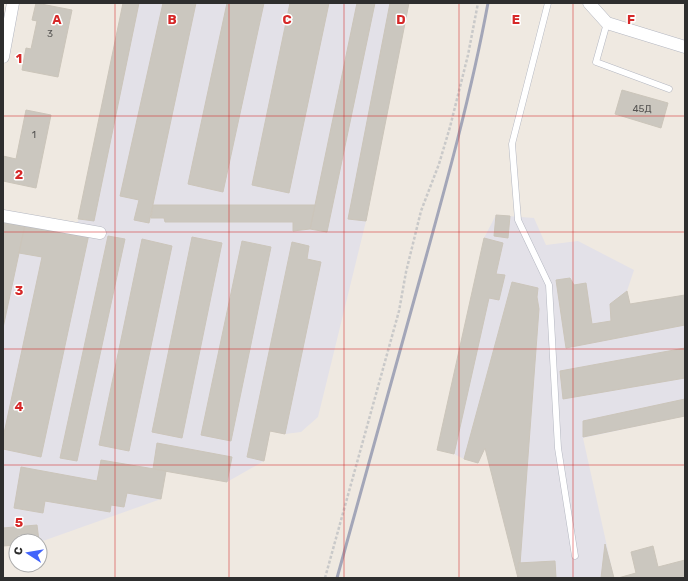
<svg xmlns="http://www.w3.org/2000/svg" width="688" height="581" font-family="Rubik,sans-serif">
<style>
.industrial{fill:#e3e1e8}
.building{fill:#cbc7bf;stroke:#cbc5ba}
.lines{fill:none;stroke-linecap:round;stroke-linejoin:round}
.lane-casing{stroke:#b4b7c1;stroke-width:7}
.street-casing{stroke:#b4b7c1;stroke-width:13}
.path{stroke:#c9c9c9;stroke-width:2.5;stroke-dasharray:3 2;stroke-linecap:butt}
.lane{stroke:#fff;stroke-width:6}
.street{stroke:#fff;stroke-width:12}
.rail{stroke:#a3a6b8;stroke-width:3}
.grid{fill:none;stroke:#d62828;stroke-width:1;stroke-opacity:0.55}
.labels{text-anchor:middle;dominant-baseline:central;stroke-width:3;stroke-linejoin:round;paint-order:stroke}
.number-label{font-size:10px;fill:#555452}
.grid-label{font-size:13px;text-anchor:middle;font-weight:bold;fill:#d62828;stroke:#fff;stroke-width:3;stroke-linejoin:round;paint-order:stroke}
</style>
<rect width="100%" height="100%" fill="#efe9e1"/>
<!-- industrial -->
<g class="industrial">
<path d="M 124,3 L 409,3 L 366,221 L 318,417 L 301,432 L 285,434 L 270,431 L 264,461 L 227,482 L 166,471 L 161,499 L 40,542 L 40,541 L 16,541 L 3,546 L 3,221 L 72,235 L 79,219 Z"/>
<path d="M 496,215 L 534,218 L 546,245 L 578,241 L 634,270 L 627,291 L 630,304 L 685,295 L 685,416 L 583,438 L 614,578 L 518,578 L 485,448 L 478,463 L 464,459 L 454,454 L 484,238 Z"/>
</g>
<!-- building -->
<g class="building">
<path d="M 36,3 L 72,10 L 58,77 L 22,70 L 26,48 L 31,49 L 37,21 L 32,20 Z"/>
<path d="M 123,3 L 139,3 L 94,221 L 79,219 L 78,219 Z"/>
<path d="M 163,3 L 196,3 L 149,223 L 134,220 L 139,200 L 120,196 Z"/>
<path d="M 227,3 L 264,3 L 223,192 L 188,184 Z"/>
<path d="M 290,3 L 329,3 L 289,193 L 252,185 Z"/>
<path d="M 357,3 L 375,3 L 327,232 L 310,229 Z"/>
<path d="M 390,3 L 409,3 L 366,221 L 348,219 Z"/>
<path d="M 622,90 L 668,103 L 661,128 L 615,114 Z"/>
<path d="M 26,110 L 51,115 L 36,188 L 3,181 L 3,156 L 16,159 Z"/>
<path d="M 153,205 L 315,205 L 310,229 L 293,231 L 293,222 L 165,222 L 164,218 L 151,218 Z"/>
<path d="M 496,215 L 510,216 L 508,238 L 494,236 Z"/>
<path d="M 3,221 L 25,225 L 3,328 Z"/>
<path d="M 25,225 L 72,235 L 73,231 L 89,234 L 41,457 L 3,449 L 3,438 L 42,257 L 19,253 Z"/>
<path d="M 108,236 L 125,239 L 77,461 L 60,458 Z"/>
<path d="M 192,237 L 222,243 L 182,438 L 152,432 Z"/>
<path d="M 484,238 L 503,243 L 496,274 L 505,275 L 499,300 L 489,298 L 454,454 L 437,450 Z"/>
<path d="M 142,239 L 172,246 L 129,451 L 99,445 Z"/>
<path d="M 242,241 L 271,247 L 231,441 L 201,435 Z"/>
<path d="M 292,242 L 309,246 L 307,259 L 321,262 L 285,434 L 270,431 L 264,461 L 247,457 Z"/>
<path d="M 570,278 L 574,285 L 586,283 L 592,324 L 611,321 L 610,304 L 627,291 L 630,304 L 685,295 L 685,325 L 566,348 L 556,280 Z"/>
<path d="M 512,282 L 538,288 L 537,297 L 539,309 L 519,578 L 518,578 L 485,448 L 478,463 L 464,459 Z"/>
<path d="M 685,348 L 685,378 L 563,399 L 560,371 Z"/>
<path d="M 685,399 L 685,416 L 583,437 L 583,421 Z"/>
<path d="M 157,443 L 232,457 L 227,482 L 153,469 Z"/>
<path d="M 101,460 L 166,471 L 161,499 L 127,493 L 124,507 L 111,505 L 110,512 L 45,501 L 43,513 L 14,508 L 21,467 L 97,481 Z"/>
<path d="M 37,525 L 39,541 L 16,541 L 16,545 L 3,546 L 3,528 Z"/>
<path d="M 605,544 L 614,578 L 601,578 Z"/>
<path d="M 653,546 L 658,567 L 685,560 L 685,578 L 618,578 L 636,573 L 631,552 Z"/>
<path d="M 555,561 L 556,578 L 518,578 L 518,563 Z"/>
</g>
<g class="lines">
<!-- lane casing -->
<g class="lane-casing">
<g id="lane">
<path d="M 548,3 L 512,144 L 518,220 L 549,285 L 558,448 L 575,556"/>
<path d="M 607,23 L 596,62 L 669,89"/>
</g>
</g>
<!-- street casing -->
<g class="street-casing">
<g id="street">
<path d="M 589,3 L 607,23 L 685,47"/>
<path d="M 3,57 L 13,3"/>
<path d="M 3,216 L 100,233"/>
</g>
</g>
<!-- path -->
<path class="path" d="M 325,578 L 399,311 L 406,272 L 421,211 L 439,164 L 450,127 L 468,55 L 478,3"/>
<!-- lane -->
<use href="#lane" class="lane"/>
<!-- street -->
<use href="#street" class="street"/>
<!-- rail -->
<path class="rail" d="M 337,578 C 365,477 393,376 421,275 C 446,185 471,95 488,3"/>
</g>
<!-- grid -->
<path class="grid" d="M 115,3 L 115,578M 229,3 L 229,578M 344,3 L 344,578M 459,3 L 459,578M 573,3 L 573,578M 3,116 L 685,116M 3,232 L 685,232M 3,349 L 685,349M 3,465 L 685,465"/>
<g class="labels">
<!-- number labels -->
<g class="number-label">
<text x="50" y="34">3</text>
<text x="642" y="109">45Д</text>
<text x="34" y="135">1</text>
</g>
</g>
<g class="grid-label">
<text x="57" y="24">A</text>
<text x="172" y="24">B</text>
<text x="287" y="24">C</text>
<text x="401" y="24">D</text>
<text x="516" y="24">E</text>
<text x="631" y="24">F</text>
<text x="19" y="63">1</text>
<text x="19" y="179">2</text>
<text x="19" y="295">3</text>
<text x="19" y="411">4</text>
<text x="19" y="527">5</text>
</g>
<!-- border -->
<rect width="688" height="581" fill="none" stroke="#2e2e2e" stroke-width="8"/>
<!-- north arrow -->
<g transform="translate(28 553) rotate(282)"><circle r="19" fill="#ffffff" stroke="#ababab"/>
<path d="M0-3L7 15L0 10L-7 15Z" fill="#4264fb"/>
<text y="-6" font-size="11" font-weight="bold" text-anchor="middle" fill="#2e2e2e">С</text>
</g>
</svg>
